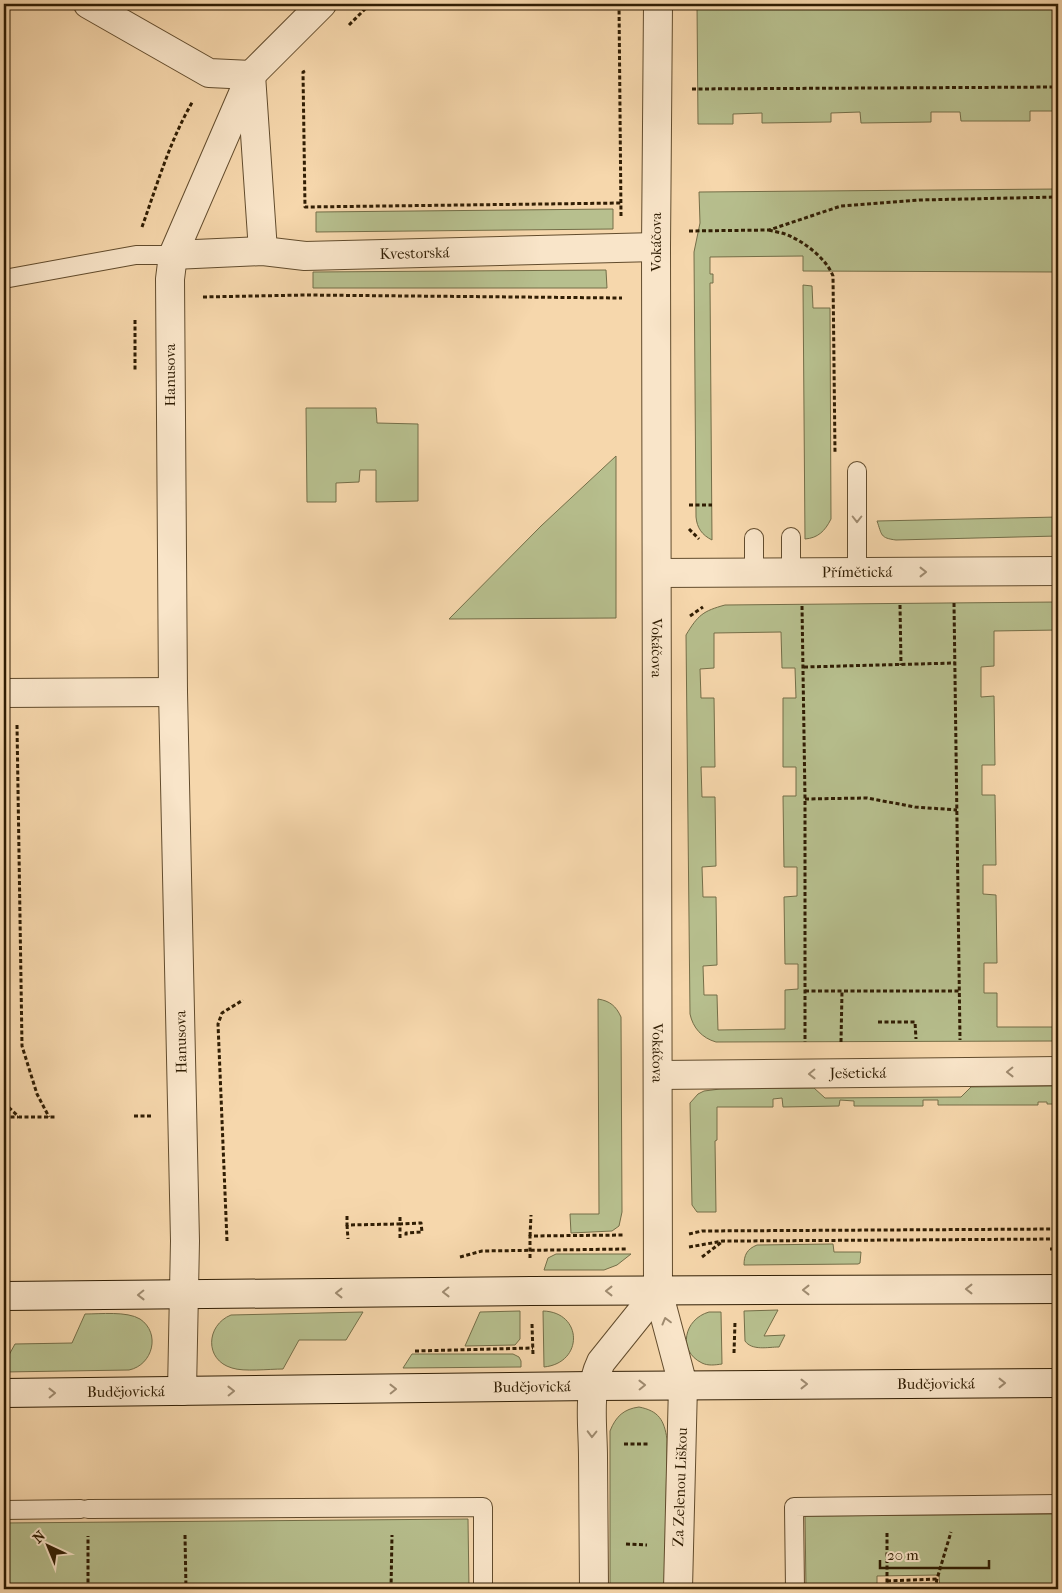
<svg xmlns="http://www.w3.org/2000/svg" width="1062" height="1593" font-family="'IM FELL French Canon',serif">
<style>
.green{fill:#b7bf8e;stroke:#746e48;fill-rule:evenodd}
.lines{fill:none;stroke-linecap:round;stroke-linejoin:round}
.lane-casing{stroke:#624c2d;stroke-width:20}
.street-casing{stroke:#624c2d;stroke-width:30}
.secondary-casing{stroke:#301d03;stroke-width:30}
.path{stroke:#301d03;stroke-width:3;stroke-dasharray:4 2.5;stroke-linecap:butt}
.lane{stroke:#f9e5c9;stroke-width:18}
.street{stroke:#f9e5c9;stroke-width:28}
.secondary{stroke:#f9e5c9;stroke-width:28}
.oneway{stroke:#9f8b70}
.labels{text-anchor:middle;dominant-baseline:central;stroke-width:5;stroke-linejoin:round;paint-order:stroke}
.street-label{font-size:15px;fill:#301d03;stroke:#f9e5c9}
</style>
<rect width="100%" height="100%" fill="#f6d7ac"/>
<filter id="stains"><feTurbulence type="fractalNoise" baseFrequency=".004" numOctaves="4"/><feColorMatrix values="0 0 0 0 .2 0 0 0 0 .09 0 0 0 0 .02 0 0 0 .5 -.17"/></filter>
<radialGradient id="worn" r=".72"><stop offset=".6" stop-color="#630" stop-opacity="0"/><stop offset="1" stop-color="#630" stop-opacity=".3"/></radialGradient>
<!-- green -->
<g class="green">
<path d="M 697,4 L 1058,4 L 1058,111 L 1030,111 L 1030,121 L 961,121 L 960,112 L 931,112 L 931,122 L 861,123 L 860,112 L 831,113 L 831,122 L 762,123 L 762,113 L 733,114 L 733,124 L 698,124 Z"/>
<path d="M 1058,189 L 1058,272 L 803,271 L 803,256 L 710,257 L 710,274 L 713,274 L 713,283 L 710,283 L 712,540 C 702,535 697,528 696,517 L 694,252 L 700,223 L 699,192 Z"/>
<path d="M 613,209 L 613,229 L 316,232 L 316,212 Z"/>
<path d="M 606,270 L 607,288 L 313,288 L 313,272 Z"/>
<path d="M 803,285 L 812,286 L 813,308 L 830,308 L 831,519 C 825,531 818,538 805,539 Z"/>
<path d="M 306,408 L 376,408 L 377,423 L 418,424 L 418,501 L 376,502 L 376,470 L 360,470 L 359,482 L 336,483 L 336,502 L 307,502 Z"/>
<path d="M 616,456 L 616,618 L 449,619 L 541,526 Z"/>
<path d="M 1058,517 L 1058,536 L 896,540 C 880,538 882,535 877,521 Z"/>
<path d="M 1058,602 L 1058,630 L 994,631 L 994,666 L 981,667 L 981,697 L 994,696 L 995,765 L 982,765 L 982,795 L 995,795 L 996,865 L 983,865 L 983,894 L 996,895 L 997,963 L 984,963 L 984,993 L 997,993 L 997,1027 L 1058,1027 L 1058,1041 L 716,1042 C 702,1038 693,1028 690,1014 L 686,635 C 698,615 703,611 725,605 ZM 781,632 L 782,668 L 795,668 L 796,698 L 783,698 L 783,767 L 796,767 L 796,796 L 783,796 L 784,867 L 797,867 L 797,896 L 784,897 L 785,964 L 798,964 L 798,989 L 785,990 L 785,1029 L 718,1030 L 717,995 L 704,995 L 703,966 L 717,965 L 716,897 L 703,897 L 702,867 L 716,866 L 715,797 L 702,797 L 701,767 L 715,767 L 714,698 L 701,698 L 700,669 L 714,668 L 714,633 Z"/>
<path d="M 598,999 C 610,1001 616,1006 621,1017 L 622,1212 L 619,1226 L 612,1231 L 571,1233 L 570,1214 L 599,1214 Z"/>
<path d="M 1058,1086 L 1058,1104 L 1047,1104 L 1047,1102 L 1038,1102 L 1038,1105 L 938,1105 L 938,1100 L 923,1100 L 923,1106 L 854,1106 L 854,1101 L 840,1100 L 839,1106 L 783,1107 L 782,1098 L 773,1099 L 773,1107 L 717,1107 L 717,1140 L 715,1141 L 716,1212 L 697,1212 L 692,1205 L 690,1103 L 698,1094 L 704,1091 L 720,1089 L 814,1088 L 825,1098 L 961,1097 L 971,1087 Z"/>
<path d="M 833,1244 L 834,1252 L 861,1252 L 860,1263 L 858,1264 L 744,1265 C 744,1255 747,1249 757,1245 Z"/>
<path d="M 556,1254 L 631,1254 L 617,1265 L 604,1270 L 544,1270 L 548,1258 Z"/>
<path d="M 778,1310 L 764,1336 L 785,1335 L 779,1347 C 768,1347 752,1351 745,1341 L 744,1311 Z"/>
<path d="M 520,1311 L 520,1339 L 515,1345 L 465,1346 L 480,1312 Z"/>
<path d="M 543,1311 C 583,1312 584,1363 544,1367 Z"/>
<path d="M 363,1312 L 346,1340 L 299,1340 L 283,1369 C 269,1369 244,1372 232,1368 C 204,1360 206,1325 231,1315 Z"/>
<path d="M 709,1312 L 721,1312 L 722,1364 C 715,1365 708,1366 702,1363 C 677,1351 684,1319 709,1312 Z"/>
<path d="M 85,1314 C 100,1314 127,1311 140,1319 C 161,1333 153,1365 129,1370 L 4,1372 L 4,1364 L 15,1344 L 72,1343 Z"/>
<path d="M 412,1354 L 513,1354 L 519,1357 L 521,1361 L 521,1367 L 403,1368 Z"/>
<path d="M 639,1407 C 659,1411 664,1420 667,1439 L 665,1589 L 610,1589 L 610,1431 C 616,1416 624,1409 639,1407 Z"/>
<path d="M 1058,1514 L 1058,1589 L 940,1589 L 939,1575 L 877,1576 L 877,1589 L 806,1589 L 805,1516 Z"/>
<path d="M 468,1519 L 469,1589 L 4,1589 L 4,1523 Z"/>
</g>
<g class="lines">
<!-- lane casing -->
<g class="lane-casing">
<g id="lane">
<path d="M 4,279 L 136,255 L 173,255"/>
<path d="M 857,572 L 857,471"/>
<path d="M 754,573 L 754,538"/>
<path d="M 791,573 L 791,537"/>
<path d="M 88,1509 L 483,1507 L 483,1589"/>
<path d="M 4,1510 L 81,1509"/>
<path d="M 795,1589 L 794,1507 L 1058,1504"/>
</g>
</g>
<!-- street casing -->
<g class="street-casing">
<g id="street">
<path d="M 88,4 L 209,73 L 251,75 L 263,251"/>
<path id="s1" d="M 658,4 L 656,247 L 658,1291 L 683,1385 L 678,1589"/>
<path id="s2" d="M 173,255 L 263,251 L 305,256 L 656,247"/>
<path id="s3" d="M 657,573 L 1058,571"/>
<path d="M 4,693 L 173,692"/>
<path id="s4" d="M 658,1075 L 1058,1071"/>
<path d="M 182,1391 L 185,1241 L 173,692 L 170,279 L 173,255 L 251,75 L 322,4"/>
<path d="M 594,1589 C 594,1545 593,1501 593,1457 C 593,1426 587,1391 601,1362 L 658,1291"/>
</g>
</g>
<!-- secondary casing -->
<g class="secondary-casing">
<g id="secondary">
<path d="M 4,1296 L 531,1291 L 1058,1289"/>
<path id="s5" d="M 4,1393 L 593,1386 L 1058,1383"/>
</g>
</g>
<!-- path -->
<g class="path">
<path d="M 619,4 L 621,216"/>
<path d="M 349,25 L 370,4"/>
<path d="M 305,71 L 303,72 L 305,207 L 621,203"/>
<path d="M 692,89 L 1058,87"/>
<path d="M 142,227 C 157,185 170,140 193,101"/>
<path d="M 769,230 C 776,232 785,233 792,237 C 807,244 827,260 833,276 L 835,453"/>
<path d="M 689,231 L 769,230 L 841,206 L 919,200 L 1058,197"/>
<path d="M 203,297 L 305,295 L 622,298"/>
<path d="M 135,320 L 135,371"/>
<path d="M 689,505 L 712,505"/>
<path d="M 689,529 L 699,539"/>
<path d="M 954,603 L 960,1040"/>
<path d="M 900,605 L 901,665"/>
<path d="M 802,606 L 805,799 L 805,1042"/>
<path d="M 690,616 L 703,607"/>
<path d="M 804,667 L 955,663"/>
<path d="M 17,725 L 22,1046 L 37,1094 L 49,1117"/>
<path d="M 805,799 L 867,798 L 915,807 L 957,810"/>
<path d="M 805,991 L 959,991"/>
<path d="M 878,1022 L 915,1022 L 916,1039"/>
<path d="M 841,1042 L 842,991"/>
<path d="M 4,1103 L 19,1117 L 57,1117"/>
<path d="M 134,1116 L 151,1116"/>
<path d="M 4,1117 L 18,1117"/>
<path d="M 347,1216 L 347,1225 L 400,1224 L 400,1216"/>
<path d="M 347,1225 L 348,1239"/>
<path d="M 1057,1229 L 1057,1249"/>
<path d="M 689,1234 L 702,1231 L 1058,1229"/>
<path d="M 530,1236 L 531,1215"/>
<path d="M 400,1238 L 400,1224 L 421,1223 L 422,1232 L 406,1233 L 406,1238"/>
<path d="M 227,1241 L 218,1024 L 222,1013 L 243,1000"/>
<path d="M 689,1247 L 723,1241 L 735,1241 L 1058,1239"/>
<path d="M 1050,1249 L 1058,1249"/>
<path d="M 460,1257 L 482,1251 L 626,1249"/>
<path d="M 702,1257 L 723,1241"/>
<path d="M 530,1258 L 530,1236 L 625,1235"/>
<path d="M 532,1324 L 533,1355"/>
<path d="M 415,1351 L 533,1348"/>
<path d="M 734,1353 L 735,1322"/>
<path d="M 624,1444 L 648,1444"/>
<path d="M 185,1535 L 186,1589"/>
<path d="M 626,1544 L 647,1545"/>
<path d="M 887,1581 L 937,1579"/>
<path d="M 88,1589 L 88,1536"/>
<path d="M 383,1589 L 391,1587 L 396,1589"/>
<path d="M 391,1589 L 392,1535"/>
<path d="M 887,1589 L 887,1532"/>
<path d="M 935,1589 L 937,1579 L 951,1532"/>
</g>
<!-- lane -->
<use href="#lane" class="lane"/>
<!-- street -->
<use href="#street" class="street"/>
<!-- secondary -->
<use href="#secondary" class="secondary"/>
</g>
<!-- one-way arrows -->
<defs><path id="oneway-chevron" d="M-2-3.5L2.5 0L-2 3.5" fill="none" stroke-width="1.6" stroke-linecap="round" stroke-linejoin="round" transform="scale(1.25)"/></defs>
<g class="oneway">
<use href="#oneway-chevron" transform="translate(857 519) rotate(90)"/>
<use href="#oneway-chevron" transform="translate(923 572)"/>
<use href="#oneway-chevron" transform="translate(1010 1072) rotate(179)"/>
<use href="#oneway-chevron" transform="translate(812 1074) rotate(179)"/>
<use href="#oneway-chevron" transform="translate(969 1289) rotate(180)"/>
<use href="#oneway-chevron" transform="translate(806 1290) rotate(180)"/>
<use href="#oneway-chevron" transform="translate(609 1291) rotate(-180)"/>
<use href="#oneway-chevron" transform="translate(446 1292) rotate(179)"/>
<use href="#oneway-chevron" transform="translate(339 1293) rotate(180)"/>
<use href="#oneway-chevron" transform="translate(141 1295) rotate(179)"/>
<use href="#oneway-chevron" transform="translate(666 1321) rotate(-105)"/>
<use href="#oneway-chevron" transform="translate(1002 1383)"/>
<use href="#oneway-chevron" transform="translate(804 1384)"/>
<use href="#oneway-chevron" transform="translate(642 1385) rotate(-1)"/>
<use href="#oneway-chevron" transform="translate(393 1389) rotate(-1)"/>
<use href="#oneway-chevron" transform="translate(231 1391) rotate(-1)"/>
<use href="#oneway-chevron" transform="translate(52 1393) rotate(-1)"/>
<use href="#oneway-chevron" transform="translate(592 1434) rotate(91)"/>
</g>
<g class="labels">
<!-- street labels -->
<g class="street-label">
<text transform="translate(656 242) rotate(-90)">Vokáčova</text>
<text stroke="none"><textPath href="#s2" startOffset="242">Kvestorská</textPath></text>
<text transform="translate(170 375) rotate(-90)">Hanusova</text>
<text stroke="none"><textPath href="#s3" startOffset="200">Přímětická</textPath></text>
<text stroke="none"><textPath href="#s1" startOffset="644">Vokáčova</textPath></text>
<text transform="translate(181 1042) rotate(-91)">Hanusova</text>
<text stroke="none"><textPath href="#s1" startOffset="1049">Vokáčova</textPath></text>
<text stroke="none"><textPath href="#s4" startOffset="200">Ješetická</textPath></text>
<text stroke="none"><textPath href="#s5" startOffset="932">Budějovická</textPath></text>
<text stroke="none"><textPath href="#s5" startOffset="528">Budějovická</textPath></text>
<text stroke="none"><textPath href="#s5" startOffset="122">Budějovická</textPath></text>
<text transform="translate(680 1487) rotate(-88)">Za Zelenou Liškou</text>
</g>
</g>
<!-- margin -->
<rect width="1062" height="1593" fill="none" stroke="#f6d7ac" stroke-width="20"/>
<rect x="5" y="5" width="1052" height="1583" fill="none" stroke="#301d03" stroke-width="2.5"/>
<rect x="10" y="10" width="1042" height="1573" fill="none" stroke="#301d03"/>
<!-- north arrow -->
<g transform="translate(48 1546) rotate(316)" stroke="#f9e5c9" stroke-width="4" paint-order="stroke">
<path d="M0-4L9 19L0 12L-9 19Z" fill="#301d03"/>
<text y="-8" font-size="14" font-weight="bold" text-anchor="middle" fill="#301d03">N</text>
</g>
<!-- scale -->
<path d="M880 1560v8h109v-8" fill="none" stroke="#301d03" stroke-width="2.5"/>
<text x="887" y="1560" font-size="15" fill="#301d03" stroke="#f9e5c9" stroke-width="4" paint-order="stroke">20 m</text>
<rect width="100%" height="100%" filter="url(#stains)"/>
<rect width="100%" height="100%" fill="url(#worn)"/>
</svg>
